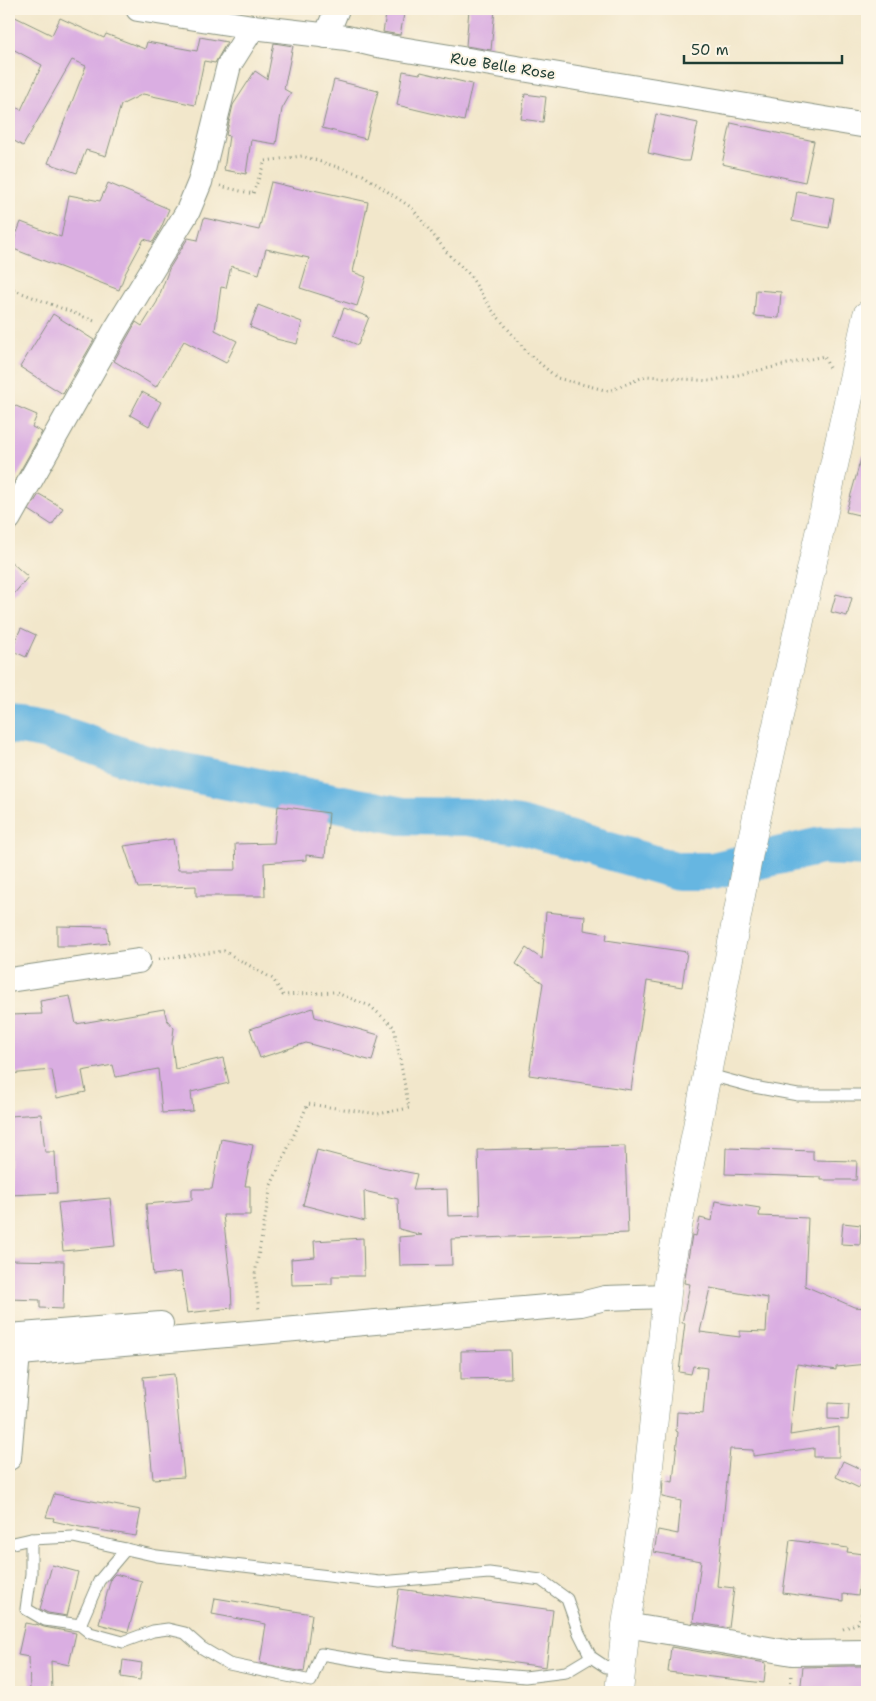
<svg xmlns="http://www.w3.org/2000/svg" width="876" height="1701" font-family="'Shantell Sans',sans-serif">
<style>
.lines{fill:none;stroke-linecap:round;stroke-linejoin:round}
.river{stroke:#66b6e1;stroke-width:38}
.building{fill:#daaee2;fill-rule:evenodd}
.service-casing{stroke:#889280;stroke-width:13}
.minor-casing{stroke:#889280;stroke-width:26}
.tertiary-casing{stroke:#889280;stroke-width:29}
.path{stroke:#889280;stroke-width:3;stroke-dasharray:1 4;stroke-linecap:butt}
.service{stroke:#fff;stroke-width:11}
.minor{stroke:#fff;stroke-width:24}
.tertiary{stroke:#fff;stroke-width:28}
.labels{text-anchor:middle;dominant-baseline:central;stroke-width:4;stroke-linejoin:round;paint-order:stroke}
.street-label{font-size:15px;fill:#1f3d34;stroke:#fcf5e5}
</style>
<rect width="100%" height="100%" fill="#fcf5e5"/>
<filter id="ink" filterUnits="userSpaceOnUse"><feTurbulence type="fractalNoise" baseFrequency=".02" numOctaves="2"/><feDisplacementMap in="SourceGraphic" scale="10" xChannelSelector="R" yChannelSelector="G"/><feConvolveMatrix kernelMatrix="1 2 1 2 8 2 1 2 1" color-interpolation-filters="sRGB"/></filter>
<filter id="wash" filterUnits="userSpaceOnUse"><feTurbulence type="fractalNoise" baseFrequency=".0096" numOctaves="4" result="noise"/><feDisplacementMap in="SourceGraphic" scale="20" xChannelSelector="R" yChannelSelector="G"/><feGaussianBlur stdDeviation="1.12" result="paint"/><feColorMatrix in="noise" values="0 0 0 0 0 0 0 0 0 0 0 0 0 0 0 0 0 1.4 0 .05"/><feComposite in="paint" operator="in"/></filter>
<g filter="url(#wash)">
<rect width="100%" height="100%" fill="#f2e7cb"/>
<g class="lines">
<!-- river -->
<path class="river" d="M 9,725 C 58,728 102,751 149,765 L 402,816 L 468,817 L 519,825 L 678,871 L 712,871 L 821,846 L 867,848"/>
</g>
<g id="blocks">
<!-- building -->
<g class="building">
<path d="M 387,9 L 405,9 L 400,35 L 383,32 Z"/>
<path d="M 469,9 L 495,9 L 491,50 L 466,46 Z"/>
<path d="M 9,14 L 52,35 L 60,18 L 104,38 L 106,34 L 145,49 L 147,42 L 197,51 L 200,37 L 227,42 L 215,63 L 204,61 L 195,105 L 143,94 L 121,105 L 106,156 L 86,150 L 77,173 L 48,163 L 86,66 L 72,60 L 23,146 L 9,138 L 9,103 L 21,110 L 42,65 L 9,47 Z"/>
<path d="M 274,43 L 293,46 L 284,89 L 291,93 L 282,109 L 276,144 L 251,140 L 246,174 L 224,170 L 229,136 L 226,135 L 233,105 L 255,71 L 267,79 Z"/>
<path d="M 403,71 L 420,74 L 421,72 L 472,84 L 464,121 L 397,105 Z"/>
<path d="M 334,80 L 378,91 L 366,139 L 322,128 Z"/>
<path d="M 525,94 L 546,97 L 543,122 L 521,119 Z"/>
<path d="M 656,114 L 698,123 L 690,161 L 683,161 L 648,153 Z"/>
<path d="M 731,123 L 814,141 L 805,182 L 722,164 Z"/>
<path d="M 271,182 L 304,190 L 304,188 L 368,202 L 353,272 L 366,277 L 357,306 L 300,288 L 309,258 L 266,249 L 259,274 L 231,266 L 226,288 L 221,287 L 215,330 L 237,341 L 226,363 L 184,341 L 156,387 L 114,361 L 136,322 L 142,326 L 157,302 L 169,269 L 188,238 L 198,240 L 204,218 L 259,230 Z"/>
<path d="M 108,183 L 169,209 L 161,228 L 153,242 L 144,239 L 125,274 L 119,290 L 11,248 L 21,222 L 61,237 L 69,195 L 100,201 Z"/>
<path d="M 797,191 L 834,198 L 829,228 L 792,221 Z"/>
<path d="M 756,290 L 781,292 L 779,318 L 754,316 Z"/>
<path d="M 258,305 L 302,322 L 297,344 L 276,339 L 276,338 L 250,327 Z"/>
<path d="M 344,308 L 369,317 L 358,345 L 334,335 Z"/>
<path d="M 53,314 L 94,340 L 63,394 L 20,367 Z"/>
<path d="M 142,392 L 161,402 L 149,426 L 130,415 Z"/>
<path d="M 9,403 L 37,415 L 32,427 L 42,432 L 9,491 Z"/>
<path d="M 862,455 L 867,456 L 867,517 L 846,512 Z"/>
<path d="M 39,494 L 63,508 L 52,525 L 29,510 Z"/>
<path d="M 9,560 L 28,577 L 9,600 Z"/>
<path d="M 836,594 L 852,598 L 847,616 L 831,612 Z"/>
<path d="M 21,628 L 36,635 L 26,657 L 11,650 Z"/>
<path d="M 278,806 L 329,813 L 325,857 L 306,855 L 306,860 L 264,863 L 265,896 L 196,896 L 196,886 L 138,888 L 124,846 L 173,839 L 178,870 L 234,870 L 236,869 L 235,844 L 274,843 Z"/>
<path d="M 546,912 L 585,916 L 584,930 L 607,934 L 606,940 L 687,952 L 682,987 L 647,981 L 631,1090 L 529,1075 L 543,983 L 516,964 L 526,948 L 542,959 Z"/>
<path d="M 57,926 L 107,927 L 109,943 L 82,946 L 57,946 Z"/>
<path d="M 70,996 L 76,1024 L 164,1009 L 167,1020 L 174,1028 L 172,1044 L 175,1069 L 223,1058 L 229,1083 L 191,1092 L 193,1111 L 162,1113 L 158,1069 L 116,1077 L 113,1065 L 82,1071 L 86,1092 L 57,1098 L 52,1070 L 9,1074 L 9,1015 L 42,1014 L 40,1001 Z"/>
<path d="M 313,1008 L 315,1017 L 379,1035 L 372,1061 L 306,1043 L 260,1058 L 250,1029 Z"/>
<path d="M 41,1114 L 45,1152 L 55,1152 L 57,1193 L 9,1195 L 9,1116 Z"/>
<path d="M 221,1139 L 253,1145 L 245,1186 L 250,1186 L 250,1215 L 223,1215 L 231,1284 L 232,1308 L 187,1313 L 181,1272 L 153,1275 L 146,1204 L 192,1200 L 192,1189 L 212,1189 Z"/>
<path d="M 625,1146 L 628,1233 L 451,1239 L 452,1265 L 400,1266 L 399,1237 L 422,1235 L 399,1229 L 398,1199 L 364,1191 L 365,1221 L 303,1205 L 317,1150 L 382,1167 L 417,1174 L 413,1190 L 447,1189 L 448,1216 L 480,1215 L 478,1150 Z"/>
<path d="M 726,1148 L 813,1151 L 813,1160 L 857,1161 L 856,1180 L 821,1180 L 821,1177 L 725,1174 Z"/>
<path d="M 110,1198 L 115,1246 L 63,1251 L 58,1203 Z"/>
<path d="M 715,1201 L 760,1208 L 759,1216 L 808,1218 L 805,1286 L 854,1307 L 867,1308 L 867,1364 L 836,1367 L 836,1370 L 797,1364 L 790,1435 L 839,1427 L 839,1457 L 814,1457 L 814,1448 L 753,1456 L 753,1450 L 730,1449 L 717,1586 L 734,1588 L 729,1628 L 693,1622 L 701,1561 L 654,1552 L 658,1530 L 678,1534 L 681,1501 L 662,1497 L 663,1480 L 673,1482 L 678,1432 L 676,1431 L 677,1412 L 703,1414 L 707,1368 L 693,1366 L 691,1374 L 679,1372 L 685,1323 L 682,1323 L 690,1284 L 684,1283 L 692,1235 L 696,1236 L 700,1218 L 712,1221 ZM 710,1288 L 768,1298 L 766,1332 L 740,1331 L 740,1337 L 700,1332 Z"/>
<path d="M 843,1223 L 861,1225 L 860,1245 L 841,1244 Z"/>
<path d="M 363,1238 L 364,1276 L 332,1276 L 332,1284 L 292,1285 L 291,1259 L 315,1257 L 314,1241 Z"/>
<path d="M 9,1260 L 64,1261 L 63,1309 L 40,1308 L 40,1300 L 9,1299 Z"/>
<path d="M 510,1350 L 511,1378 L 461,1379 L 461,1351 Z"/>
<path d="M 174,1374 L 184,1477 L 153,1479 L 143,1377 Z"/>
<path d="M 828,1403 L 849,1404 L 848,1420 L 828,1419 Z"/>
<path d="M 843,1461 L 867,1472 L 859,1488 L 836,1477 Z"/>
<path d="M 54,1494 L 141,1510 L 136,1536 L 80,1527 L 53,1521 L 54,1518 L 46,1517 Z"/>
<path d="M 790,1540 L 848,1548 L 847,1552 L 863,1554 L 858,1596 L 843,1594 L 843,1601 L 783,1593 Z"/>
<path d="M 52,1565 L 78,1572 L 67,1616 L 48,1613 L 40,1609 Z"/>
<path d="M 115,1574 L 142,1581 L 128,1632 L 99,1624 L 111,1578 Z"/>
<path d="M 399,1589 L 553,1610 L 546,1667 L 391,1647 Z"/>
<path d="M 215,1598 L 312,1614 L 304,1672 L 260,1663 L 266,1624 L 212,1614 Z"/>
<path d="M 25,1623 L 36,1625 L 36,1624 L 44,1627 L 76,1633 L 69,1665 L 51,1661 L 52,1692 L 30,1692 L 29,1657 L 18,1655 Z"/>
<path d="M 671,1647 L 766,1663 L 764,1683 L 668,1672 Z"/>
<path d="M 123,1660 L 142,1663 L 140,1680 L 121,1677 Z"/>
<path d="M 849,1666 L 867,1666 L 867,1692 L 800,1692 L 803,1667 Z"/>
</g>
</g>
</g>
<g filter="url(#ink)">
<use href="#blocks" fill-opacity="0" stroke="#889280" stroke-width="1"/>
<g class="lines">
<!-- service casing -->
<g class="service-casing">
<g id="service">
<path d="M 706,1074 L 754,1087 L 798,1095 L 867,1095"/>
<path d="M 31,1539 L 31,1574 L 26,1609 L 45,1620 L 80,1625 L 90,1633 L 123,1642 L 153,1631 L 168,1629 L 185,1633 L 202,1648 L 229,1664 L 311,1681 L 321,1654 L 386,1665 L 525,1677 L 566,1672 L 591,1657"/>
<path d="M 9,1544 L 31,1539 L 73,1537 L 157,1556 L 380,1582 L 489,1573 L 541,1580 L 567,1599 L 579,1633 L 591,1657 L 606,1667 L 622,1664"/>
<path d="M 80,1625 L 99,1581 L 126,1549"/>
</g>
</g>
<!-- minor casing -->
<g class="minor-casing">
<g id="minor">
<path d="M 138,9 L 253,27 L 347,38 L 377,45 L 867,126"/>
<path d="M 326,36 L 337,9"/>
<path d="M 9,518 L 116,329 L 188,211 L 200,182 L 229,65 L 253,27"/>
<path d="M 9,980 L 138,961"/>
<path d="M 9,1336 L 161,1324"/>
<path d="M 9,1354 L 581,1304 L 605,1298 L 667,1296"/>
<path d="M 9,1458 L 18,1353"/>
<path d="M 626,1625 L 792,1653 L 867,1652"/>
</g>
</g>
<!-- tertiary casing -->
<g class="tertiary-casing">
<path id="tertiary" d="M 619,1692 L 626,1625 L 646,1495 L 669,1274 L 750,848 L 867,315"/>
</g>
<!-- path -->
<g class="path">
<path d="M 220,186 L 253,194 L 265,161 L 302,156 L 363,175 L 412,208 L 449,255 L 469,274 L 492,310 L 528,353 L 557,378 L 609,391 L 646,376 L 710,381 L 824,356 L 830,370"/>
<path d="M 9,288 L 97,322"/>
<path d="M 858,466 L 867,469"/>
<path d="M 159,959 L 224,951 L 273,979 L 283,995 L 334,992 L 370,1006 L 394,1027 L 409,1108 L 378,1114 L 308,1104 L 271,1185 L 255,1274 L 259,1311"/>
<path d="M 843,1629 L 858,1623 L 867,1601"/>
<path d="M 790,1692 L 791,1675"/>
</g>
<!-- service -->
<use href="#service" class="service"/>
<!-- minor -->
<use href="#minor" class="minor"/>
<!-- tertiary -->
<use href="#tertiary" class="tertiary"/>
</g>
</g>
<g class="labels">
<!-- street labels -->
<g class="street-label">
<text transform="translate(503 66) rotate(9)">Rue Belle Rose</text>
</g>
</g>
<!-- margin -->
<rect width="876" height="1701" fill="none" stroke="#fcf5e5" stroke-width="30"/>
<!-- scale -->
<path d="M684 55v8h158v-8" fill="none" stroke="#1f3d34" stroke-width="2.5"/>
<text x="691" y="55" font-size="15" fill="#1f3d34" stroke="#fcf5e5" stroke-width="4" paint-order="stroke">50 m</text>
</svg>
